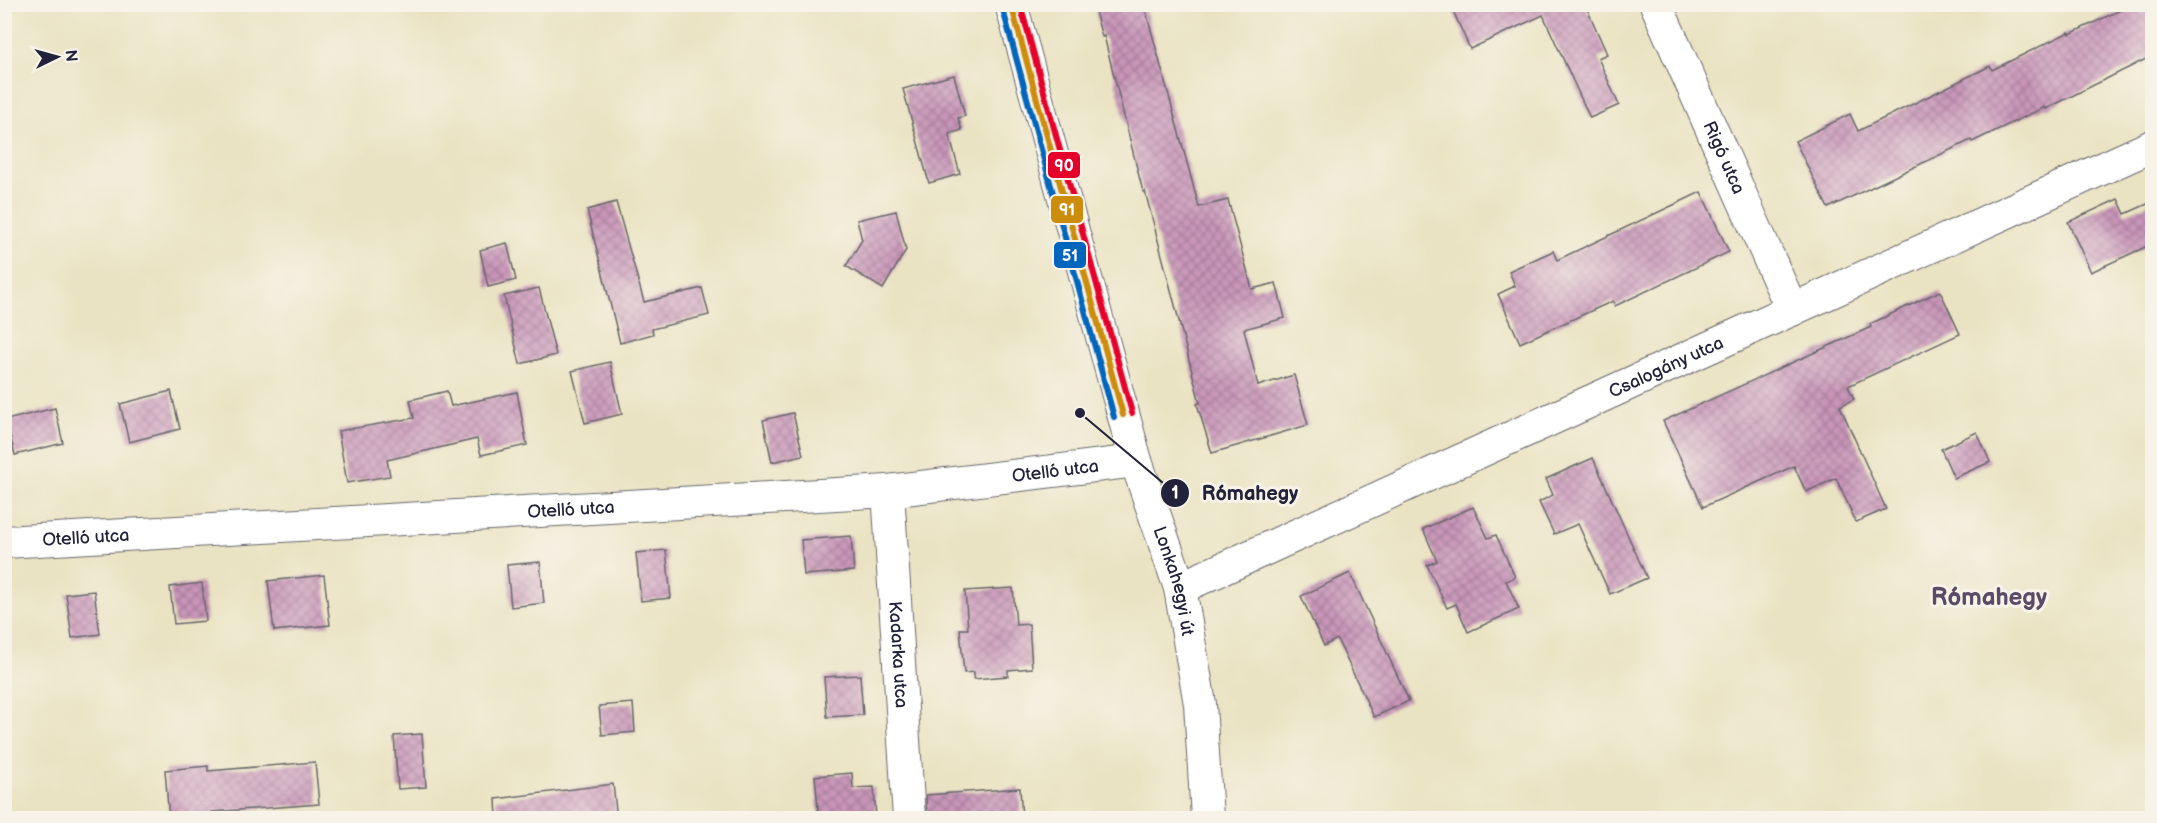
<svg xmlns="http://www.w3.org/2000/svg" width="2157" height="823" font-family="'Balsamiq Sans',sans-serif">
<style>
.building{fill:url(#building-cross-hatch)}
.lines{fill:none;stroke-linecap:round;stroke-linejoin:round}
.minor-casing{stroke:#68666b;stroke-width:34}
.minor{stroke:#fff;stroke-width:32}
.bus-1-casing{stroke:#f7f3e8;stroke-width:10}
.bus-2-casing{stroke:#f7f3e8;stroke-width:10}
.bus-3-casing{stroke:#f7f3e8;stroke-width:10}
.bus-1{stroke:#cc8c0c;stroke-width:6}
.bus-2{stroke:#0065bd;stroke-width:6}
.bus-3{stroke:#e4002b;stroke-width:6}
.labels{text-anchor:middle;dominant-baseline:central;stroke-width:6;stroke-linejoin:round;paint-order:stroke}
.street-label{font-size:18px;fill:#22223b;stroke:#f7f3e8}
.district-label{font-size:24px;font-weight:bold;fill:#5c4b67;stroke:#f7f3e8}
.leader{fill:none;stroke:#22223b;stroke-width:2}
.callout-dot{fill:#22223b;stroke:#f7f3e8;stroke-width:2}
.mark-label{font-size:18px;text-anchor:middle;font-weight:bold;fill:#fff}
.callout-label{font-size:20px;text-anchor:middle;font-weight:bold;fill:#22223b;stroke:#f7f3e8;stroke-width:6;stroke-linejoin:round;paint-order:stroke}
.line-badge{stroke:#f7f3e8;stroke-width:2}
.badge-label{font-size:16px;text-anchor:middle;font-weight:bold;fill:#fff}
</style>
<defs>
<pattern id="building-cross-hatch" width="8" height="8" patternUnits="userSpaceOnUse" patternTransform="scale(1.5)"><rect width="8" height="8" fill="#c996b9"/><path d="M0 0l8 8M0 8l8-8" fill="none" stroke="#a37a98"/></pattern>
</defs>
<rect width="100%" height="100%" fill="#f7f3e8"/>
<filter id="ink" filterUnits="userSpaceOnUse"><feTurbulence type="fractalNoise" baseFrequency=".0167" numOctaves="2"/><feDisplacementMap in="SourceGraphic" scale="12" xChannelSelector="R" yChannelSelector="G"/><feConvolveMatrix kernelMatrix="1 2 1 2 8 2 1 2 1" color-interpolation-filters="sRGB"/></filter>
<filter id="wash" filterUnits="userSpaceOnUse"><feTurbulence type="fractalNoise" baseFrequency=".008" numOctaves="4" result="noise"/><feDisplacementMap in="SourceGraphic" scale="24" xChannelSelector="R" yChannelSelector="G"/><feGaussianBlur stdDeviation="1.35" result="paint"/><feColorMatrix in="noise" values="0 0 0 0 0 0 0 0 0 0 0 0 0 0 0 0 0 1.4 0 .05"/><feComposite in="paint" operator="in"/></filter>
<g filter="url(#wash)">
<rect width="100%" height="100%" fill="#eae3c3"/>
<g id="blocks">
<!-- building -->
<g class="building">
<path d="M 1093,4 L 1144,4 L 1199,207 L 1228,200 L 1252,289 L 1276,283 L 1285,318 L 1244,329 L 1258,386 L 1294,375 L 1308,425 L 1212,453 L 1197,404 L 1200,403 L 1176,309 L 1145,191 L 1143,192 L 1104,36 L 1102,37 Z"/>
<path d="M 1450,4 L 1585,4 L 1607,54 L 1598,58 L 1619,105 L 1590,118 L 1543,15 L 1470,49 Z"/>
<path d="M 2133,4 L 2152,4 L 2152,56 L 2046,109 L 2045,107 L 1972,142 L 1971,140 L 1828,208 L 1795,141 L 1850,114 L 1858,131 L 1990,66 L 1992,70 L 2069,32 L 2070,34 Z"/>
<path d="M 954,75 L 965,116 L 958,118 L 962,130 L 949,134 L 960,174 L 929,183 L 903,89 Z"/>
<path d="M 1701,192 L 1729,252 L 1615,306 L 1613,301 L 1520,343 L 1498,294 L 1515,286 L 1509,271 L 1553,251 L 1557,260 Z"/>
<path d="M 2118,199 L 2125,214 L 2152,202 L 2152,244 L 2091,272 L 2068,222 Z"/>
<path d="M 616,202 L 644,302 L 702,288 L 709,315 L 652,329 L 653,334 L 620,343 L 587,210 Z"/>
<path d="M 896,211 L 906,250 L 883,289 L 846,266 L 862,240 L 857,220 Z"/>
<path d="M 507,243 L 516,280 L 488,287 L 480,250 Z"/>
<path d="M 539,288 L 556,355 L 520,364 L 504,296 Z"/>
<path d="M 1940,291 L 1960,334 L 1848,386 L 1854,399 L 1840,406 L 1886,509 L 1856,522 L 1836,478 L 1806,492 L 1794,466 L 1703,507 L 1663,421 L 1871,327 L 1870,324 Z"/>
<path d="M 610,362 L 622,414 L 585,423 L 572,371 Z"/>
<path d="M 171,391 L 180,429 L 129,442 L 120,404 Z"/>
<path d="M 447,391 L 451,406 L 517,392 L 527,445 L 481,455 L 477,439 L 387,460 L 390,476 L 347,483 L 338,431 L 414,418 L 410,400 Z"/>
<path d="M 55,408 L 63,443 L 15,455 L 6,420 Z"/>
<path d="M 793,413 L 803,455 L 772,462 L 763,420 Z"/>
<path d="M 1977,432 L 1990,462 L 1954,478 L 1941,449 Z"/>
<path d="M 1593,458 L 1647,578 L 1610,594 L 1578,524 L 1554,534 L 1539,502 L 1553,495 L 1546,479 Z"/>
<path d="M 1473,507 L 1488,538 L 1496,535 L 1515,577 L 1506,581 L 1519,609 L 1468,632 L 1456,604 L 1447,608 L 1427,565 L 1437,561 L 1423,529 Z"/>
<path d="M 851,536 L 854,571 L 804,575 L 801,540 Z"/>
<path d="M 666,550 L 671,598 L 641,601 L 636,553 Z"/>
<path d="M 540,562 L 544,603 L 511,607 L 507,565 Z"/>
<path d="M 1350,573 L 1409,701 L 1374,717 L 1337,639 L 1324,646 L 1301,596 Z"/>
<path d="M 324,575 L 330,625 L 274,631 L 268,581 Z"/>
<path d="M 202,583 L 206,621 L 174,624 L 170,587 Z"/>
<path d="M 1013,588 L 1016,625 L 1029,624 L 1032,668 L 1008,670 L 1008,676 L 974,679 L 974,672 L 964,673 L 960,629 L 968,629 L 965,591 Z"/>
<path d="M 94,591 L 100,634 L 72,638 L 66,594 Z"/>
<path d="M 860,675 L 863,715 L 827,717 L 824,677 Z"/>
<path d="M 633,703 L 635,732 L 602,735 L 599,706 Z"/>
<path d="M 422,734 L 426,787 L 398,789 L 394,736 Z"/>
<path d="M 315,762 L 319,804 L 212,812 L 212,819 L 169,819 L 165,770 L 208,766 L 208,771 Z"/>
<path d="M 852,773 L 853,788 L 874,787 L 876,819 L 819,819 L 815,776 Z"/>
<path d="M 613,784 L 617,819 L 497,819 L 496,799 Z"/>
<path d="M 1020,788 L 1022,819 L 927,819 L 926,795 Z"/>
</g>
</g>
</g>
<g filter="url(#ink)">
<use href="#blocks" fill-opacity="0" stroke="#68666b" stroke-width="1.5"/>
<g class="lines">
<!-- minor casing -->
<g class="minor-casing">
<g id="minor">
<path id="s1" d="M 1011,4 L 1136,461 L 1180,588 L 1200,704 L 1207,818"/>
<path id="s2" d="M 1656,4 L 1792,310"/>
<path id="s3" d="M 888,491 L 909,818"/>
<path id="s4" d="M 4,542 L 888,491 L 1136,461"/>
<path id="s5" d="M 1180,588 L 2152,146"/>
</g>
</g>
<!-- minor -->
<use href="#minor" class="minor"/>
<!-- bus-1 casing -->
<g class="bus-1-casing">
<path id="bus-1" d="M 1011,4 L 1123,415"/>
</g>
<!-- bus-2 casing -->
<g class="bus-2-casing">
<path id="bus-2" d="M 1002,6 L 1114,417"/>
</g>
<!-- bus-3 casing -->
<g class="bus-3-casing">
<path id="bus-3" d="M 1020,4 L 1132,413"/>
</g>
<!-- bus-1 -->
<use href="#bus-1" class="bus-1"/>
<!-- bus-2 -->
<use href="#bus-2" class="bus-2"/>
<!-- bus-3 -->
<use href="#bus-3" class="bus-3"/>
</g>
</g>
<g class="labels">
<!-- street labels -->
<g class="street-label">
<text stroke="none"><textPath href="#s2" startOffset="168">Rigó utca</textPath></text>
<text stroke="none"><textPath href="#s5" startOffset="534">Csalogány utca</textPath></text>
<text stroke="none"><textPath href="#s4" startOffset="1054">Otelló utca</textPath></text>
<text stroke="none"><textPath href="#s4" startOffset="568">Otelló utca</textPath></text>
<text stroke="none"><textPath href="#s4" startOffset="82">Otelló utca</textPath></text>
<text stroke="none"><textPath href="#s1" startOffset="600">Lonkahegyi út</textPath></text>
<text stroke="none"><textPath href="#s3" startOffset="164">Kadarka utca</textPath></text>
</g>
<!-- district labels -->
<g class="district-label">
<text x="1989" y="597">Rómahegy</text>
</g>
</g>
<!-- callouts -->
<path class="leader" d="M1080 413L1175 493"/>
<g class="callout-dot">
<circle cx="1080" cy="413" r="6"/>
<circle cx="1175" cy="493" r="15"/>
</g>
<g class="mark-label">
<text x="1175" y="499">1</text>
</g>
<g class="callout-label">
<text x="1250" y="500">Rómahegy</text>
</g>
<g class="line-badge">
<rect x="1047" y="151" width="34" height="28" rx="6" fill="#e4002b"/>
<rect x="1050" y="195" width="34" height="29" rx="6" fill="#cc8c0c"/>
<rect x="1053" y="241" width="34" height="28" rx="6" fill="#0065bd"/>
</g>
<g class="badge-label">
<text x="1064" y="171">90</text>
<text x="1067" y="215">91</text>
<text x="1070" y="261">51</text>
</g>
<!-- margin -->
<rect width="2157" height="823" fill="none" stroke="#f7f3e8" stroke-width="24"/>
<!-- north arrow -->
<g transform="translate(57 57) rotate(85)" stroke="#f7f3e8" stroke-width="4.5" paint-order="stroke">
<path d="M0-4.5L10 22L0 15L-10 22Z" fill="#22223b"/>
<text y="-9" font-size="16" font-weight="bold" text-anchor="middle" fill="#22223b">N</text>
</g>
</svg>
